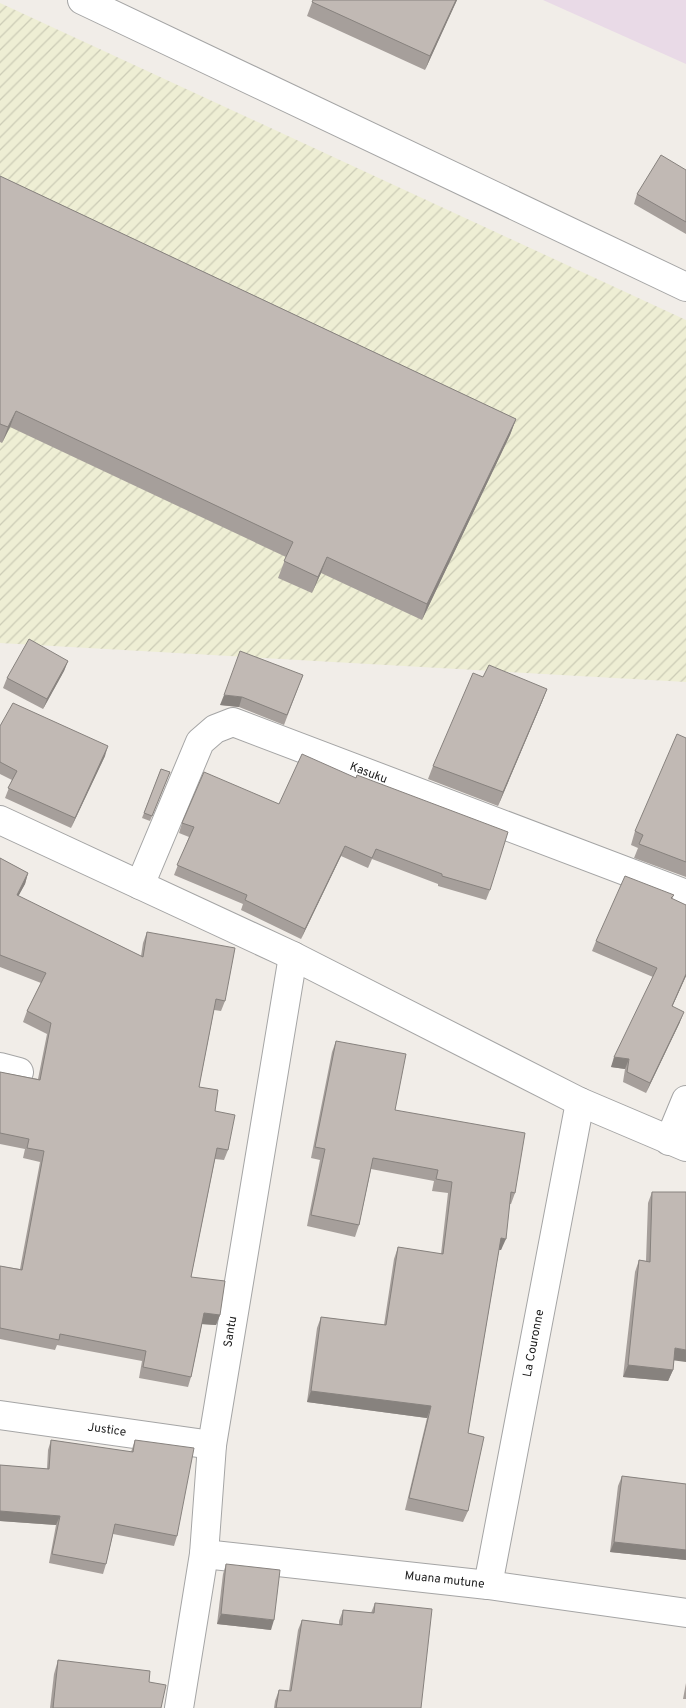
<svg xmlns="http://www.w3.org/2000/svg" width="686" height="1708" font-family="Overpass,sans-serif">
<style>
.railway{fill:#e9dae7}
.farmland{fill:url(#farmland-furrows)}
.lines{fill:none;stroke-linecap:round;stroke-linejoin:round}
.minor-casing{stroke:#a5a5a5;stroke-width:30}
.minor{stroke:#fff;stroke-width:28}
.wall{fill:#a69f9b}
.shaded-wall{fill:#87827e}
.building{fill:#c1b9b4;stroke:#87827e}
.labels{text-anchor:middle;dominant-baseline:central;stroke-width:4;stroke-linejoin:round;paint-order:stroke}
.street-label{font-size:12px;fill:#212121;stroke:#fff}
</style>
<defs>
<pattern id="farmland-furrows" width="10" height="10" patternUnits="userSpaceOnUse" patternTransform="scale(1.25)"><rect width="10" height="10" fill="#eeeed4"/><path d="M-1 1l2-2M0 10L10 0M9 11l2-2" fill="none" stroke="#ccccb6"/></pattern>
</defs>
<rect width="100%" height="100%" fill="#f1ede8"/>
<!-- railway -->
<path class="railway" d="M 543,0 L 686,0 L 686,64 Z"/>
<!-- farmland -->
<path class="farmland" d="M 0,3 L 686,320 L 686,682 L 0,643 Z"/>
<g class="lines">
<!-- minor casing -->
<g class="minor-casing">
<g id="minor">
<path d="M 82,0 L 686,287"/>
<path d="M 0,820 L 293,956 L 580,1102 L 686,1147"/>
<path id="s1" d="M 140,885 L 200,742 L 215,729 L 233,722 L 686,894"/>
<path d="M 0,1067 L 19,1072"/>
<path d="M 669,1141 L 686,1100"/>
<path id="s2" d="M 0,1415 L 212,1445"/>
<path id="s3" d="M 204,1554 L 488,1585 L 686,1613"/>
<path id="s4" d="M 488,1585 L 580,1102"/>
<path id="s5" d="M 179,1708 L 204,1554 L 212,1445 L 293,956"/>
</g>
</g>
<!-- minor -->
<use href="#minor" class="minor"/>
</g>
<!-- wall -->
<g class="wall">
<path d="M 313,0 L 457,0 L 425,70 L 307,16 Z"/>
<path d="M 686,170 L 686,234 L 634,204 L 637,194 Z"/>
<path d="M 0,176 L 516,419 L 510,435 L 422,620 L 321,573 L 312,593 L 278,578 L 286,557 L 10,427 L 2,443 L 0,442 Z"/>
<path d="M 68,661 L 64,671 L 43,709 L 3,688 L 7,678 Z"/>
<path d="M 303,675 L 284,725 L 239,707 L 220,705 Z"/>
<path d="M 483,677 L 547,689 L 542,702 L 498,806 L 428,779 L 433,766 Z"/>
<path d="M 0,726 L 105,756 L 71,828 L 5,798 L 12,780 L 0,774 Z"/>
<path d="M 686,738 L 686,877 L 634,858 L 638,848 L 631,845 L 635,831 Z"/>
<path d="M 161,769 L 170,772 L 150,821 L 142,818 Z"/>
<path d="M 279,804 L 490,890 L 486,900 L 438,886 L 438,884 L 372,859 L 368,868 L 341,856 L 301,939 L 241,910 L 243,904 L 174,875 L 189,837 L 179,833 L 182,823 Z"/>
<path d="M 0,858 L 28,873 L 25,884 L 18,896 L 141,956 L 143,943 L 147,932 L 225,1001 L 221,1011 L 214,1010 L 199,1087 L 215,1111 L 228,1150 L 224,1160 L 215,1159 L 191,1277 L 220,1315 L 216,1325 L 202,1324 L 191,1377 L 188,1387 L 139,1378 L 142,1361 L 57,1345 L 55,1350 L 0,1339 L 0,1266 L 20,1269 L 40,1162 L 23,1158 L 25,1149 L 0,1144 L 0,1072 L 38,1079 L 47,1034 L 23,1022 L 27,1011 L 41,983 L 0,967 Z"/>
<path d="M 674,895 L 672,899 L 686,905 L 686,976 L 672,1007 L 680,1022 L 646,1093 L 623,1082 L 625,1069 L 611,1067 L 653,977 L 592,951 L 596,941 Z"/>
<path d="M 336,1041 L 395,1110 L 515,1193 L 511,1204 L 510,1204 L 501,1250 L 499,1250 L 468,1433 L 468,1511 L 463,1522 L 405,1510 L 427,1418 L 307,1402 L 317,1328 L 321,1317 L 384,1325 L 394,1259 L 398,1247 L 441,1254 L 448,1193 L 432,1191 L 434,1181 L 371,1169 L 359,1225 L 355,1237 L 307,1226 L 320,1160 L 311,1158 L 332,1052 Z"/>
<path d="M 652,1192 L 674,1360 L 673,1370 L 668,1381 L 623,1377 L 635,1272 L 639,1260 L 646,1261 L 648,1203 Z"/>
<path d="M 51,1440 L 131,1452 L 135,1440 L 177,1536 L 174,1546 L 113,1534 L 106,1564 L 103,1574 L 49,1563 L 56,1525 L 0,1521 L 0,1465 L 47,1469 L 48,1450 Z"/>
<path d="M 622,1476 L 686,1484 L 686,1560 L 610,1552 L 618,1486 Z"/>
<path d="M 226,1564 L 271,1630 L 217,1624 L 223,1574 Z"/>
<path d="M 375,1603 L 421,1708 L 274,1708 L 275,1701 L 279,1690 L 289,1691 L 298,1630 L 302,1620 L 339,1625 L 339,1621 L 343,1610 L 371,1613 Z"/>
<path d="M 58,1660 L 149,1682 L 161,1708 L 50,1708 L 54,1674 Z"/>
<path d="M 686,1683 L 686,1699 L 683,1699 Z"/>
</g>
<!-- shaded-wall -->
<g class="shaded-wall">
<path d="M 456,0 L 457,0 L 425,70 L 430,56 Z"/>
<path d="M 16,411 L 10,427 L 2,443 L 8,427 Z"/>
<path d="M 516,419 L 510,435 L 422,620 L 427,604 Z"/>
<path d="M 327,557 L 321,573 L 312,593 L 318,577 Z"/>
<path d="M 68,661 L 64,671 L 43,709 L 47,699 Z"/>
<path d="M 547,689 L 542,702 L 498,806 L 503,792 Z"/>
<path d="M 224,695 L 242,697 L 239,707 L 220,705 Z"/>
<path d="M 108,746 L 105,756 L 71,828 L 75,818 Z"/>
<path d="M 345,846 L 341,856 L 301,939 L 305,929 Z"/>
<path d="M 28,873 L 25,884 L 13,906 L 17,895 Z"/>
<path d="M 686,974 L 686,976 L 668,1016 L 672,1006 Z"/>
<path d="M 684,1012 L 680,1022 L 646,1093 L 650,1083 Z"/>
<path d="M 614,1057 L 629,1059 L 625,1069 L 611,1067 Z"/>
<path d="M 501,1238 L 506,1239 L 501,1250 L 496,1250 Z"/>
<path d="M 204,1313 L 220,1315 L 216,1325 L 201,1324 Z"/>
<path d="M 675,1348 L 686,1350 L 686,1362 L 671,1360 Z"/>
<path d="M 628,1365 L 673,1370 L 668,1381 L 623,1377 Z"/>
<path d="M 311,1391 L 431,1406 L 427,1418 L 307,1402 Z"/>
<path d="M 0,1511 L 60,1516 L 56,1525 L 0,1521 Z"/>
<path d="M 614,1542 L 686,1550 L 686,1560 L 610,1552 Z"/>
<path d="M 221,1614 L 274,1620 L 271,1630 L 217,1624 Z"/>
</g>
<!-- building -->
<g class="building">
<path d="M 313,0 L 456,0 L 430,56 L 312,2 Z"/>
<path d="M 661,155 L 686,170 L 686,222 L 637,194 Z"/>
<path d="M 0,176 L 516,419 L 427,604 L 327,557 L 318,577 L 284,561 L 293,542 L 16,411 L 8,427 L 0,424 Z"/>
<path d="M 29,639 L 68,661 L 47,699 L 7,678 Z"/>
<path d="M 240,651 L 303,675 L 287,715 L 242,697 L 224,695 Z"/>
<path d="M 489,665 L 547,689 L 503,792 L 433,766 L 473,673 L 483,677 Z"/>
<path d="M 13,703 L 108,746 L 75,818 L 8,788 L 17,771 L 0,762 L 0,726 Z"/>
<path d="M 677,734 L 686,738 L 686,862 L 639,844 L 643,835 L 635,831 Z"/>
<path d="M 302,754 L 356,778 L 357,775 L 508,832 L 490,890 L 442,876 L 442,874 L 376,849 L 372,858 L 345,846 L 305,929 L 245,900 L 247,895 L 177,865 L 194,827 L 182,823 L 204,772 L 279,804 Z"/>
<path d="M 161,769 L 170,772 L 152,816 L 144,813 Z"/>
<path d="M 0,858 L 28,873 L 17,895 L 143,957 L 147,932 L 235,948 L 225,1001 L 216,999 L 199,1087 L 218,1090 L 215,1111 L 235,1115 L 228,1150 L 217,1148 L 191,1277 L 225,1281 L 220,1315 L 204,1313 L 191,1377 L 143,1367 L 146,1351 L 60,1334 L 59,1340 L 0,1328 L 0,1266 L 22,1270 L 44,1151 L 27,1148 L 29,1139 L 0,1133 L 0,1072 L 40,1080 L 51,1023 L 27,1011 L 46,973 L 0,955 Z"/>
<path d="M 625,876 L 674,895 L 671,898 L 686,905 L 686,974 L 672,1006 L 684,1012 L 650,1083 L 627,1072 L 629,1059 L 614,1057 L 657,968 L 596,941 Z"/>
<path d="M 336,1041 L 406,1054 L 395,1110 L 525,1133 L 515,1193 L 511,1192 L 506,1239 L 501,1238 L 468,1433 L 484,1437 L 468,1511 L 409,1498 L 431,1406 L 311,1391 L 321,1317 L 386,1325 L 398,1247 L 443,1254 L 452,1182 L 436,1179 L 438,1170 L 373,1158 L 359,1225 L 311,1215 L 325,1149 L 315,1147 Z"/>
<path d="M 652,1192 L 686,1192 L 686,1350 L 675,1348 L 673,1370 L 628,1365 L 639,1260 L 650,1262 Z"/>
<path d="M 51,1440 L 133,1452 L 135,1440 L 194,1448 L 177,1536 L 115,1524 L 106,1564 L 52,1554 L 60,1516 L 0,1511 L 0,1465 L 49,1469 Z"/>
<path d="M 622,1476 L 686,1484 L 686,1550 L 614,1542 Z"/>
<path d="M 226,1564 L 280,1570 L 274,1620 L 221,1614 Z"/>
<path d="M 375,1603 L 432,1609 L 421,1708 L 276,1708 L 279,1690 L 291,1691 L 302,1620 L 342,1625 L 343,1610 L 374,1613 Z"/>
<path d="M 58,1660 L 150,1671 L 149,1682 L 166,1685 L 161,1708 L 53,1708 Z"/>
</g>
<g class="labels">
<!-- street labels -->
<g class="street-label">
<text stroke="none"><textPath href="#s1" startOffset="339">Kasuku</textPath></text>
<text stroke="none"><textPath href="#s5" startOffset="380">Santu</textPath></text>
<text stroke="none"><textPath href="#s4" startOffset="246">La Couronne</textPath></text>
<text stroke="none"><textPath href="#s2" startOffset="108">Justice</textPath></text>
<text stroke="none"><textPath href="#s3" startOffset="242">Muana mutune</textPath></text>
</g>
</g>
</svg>
